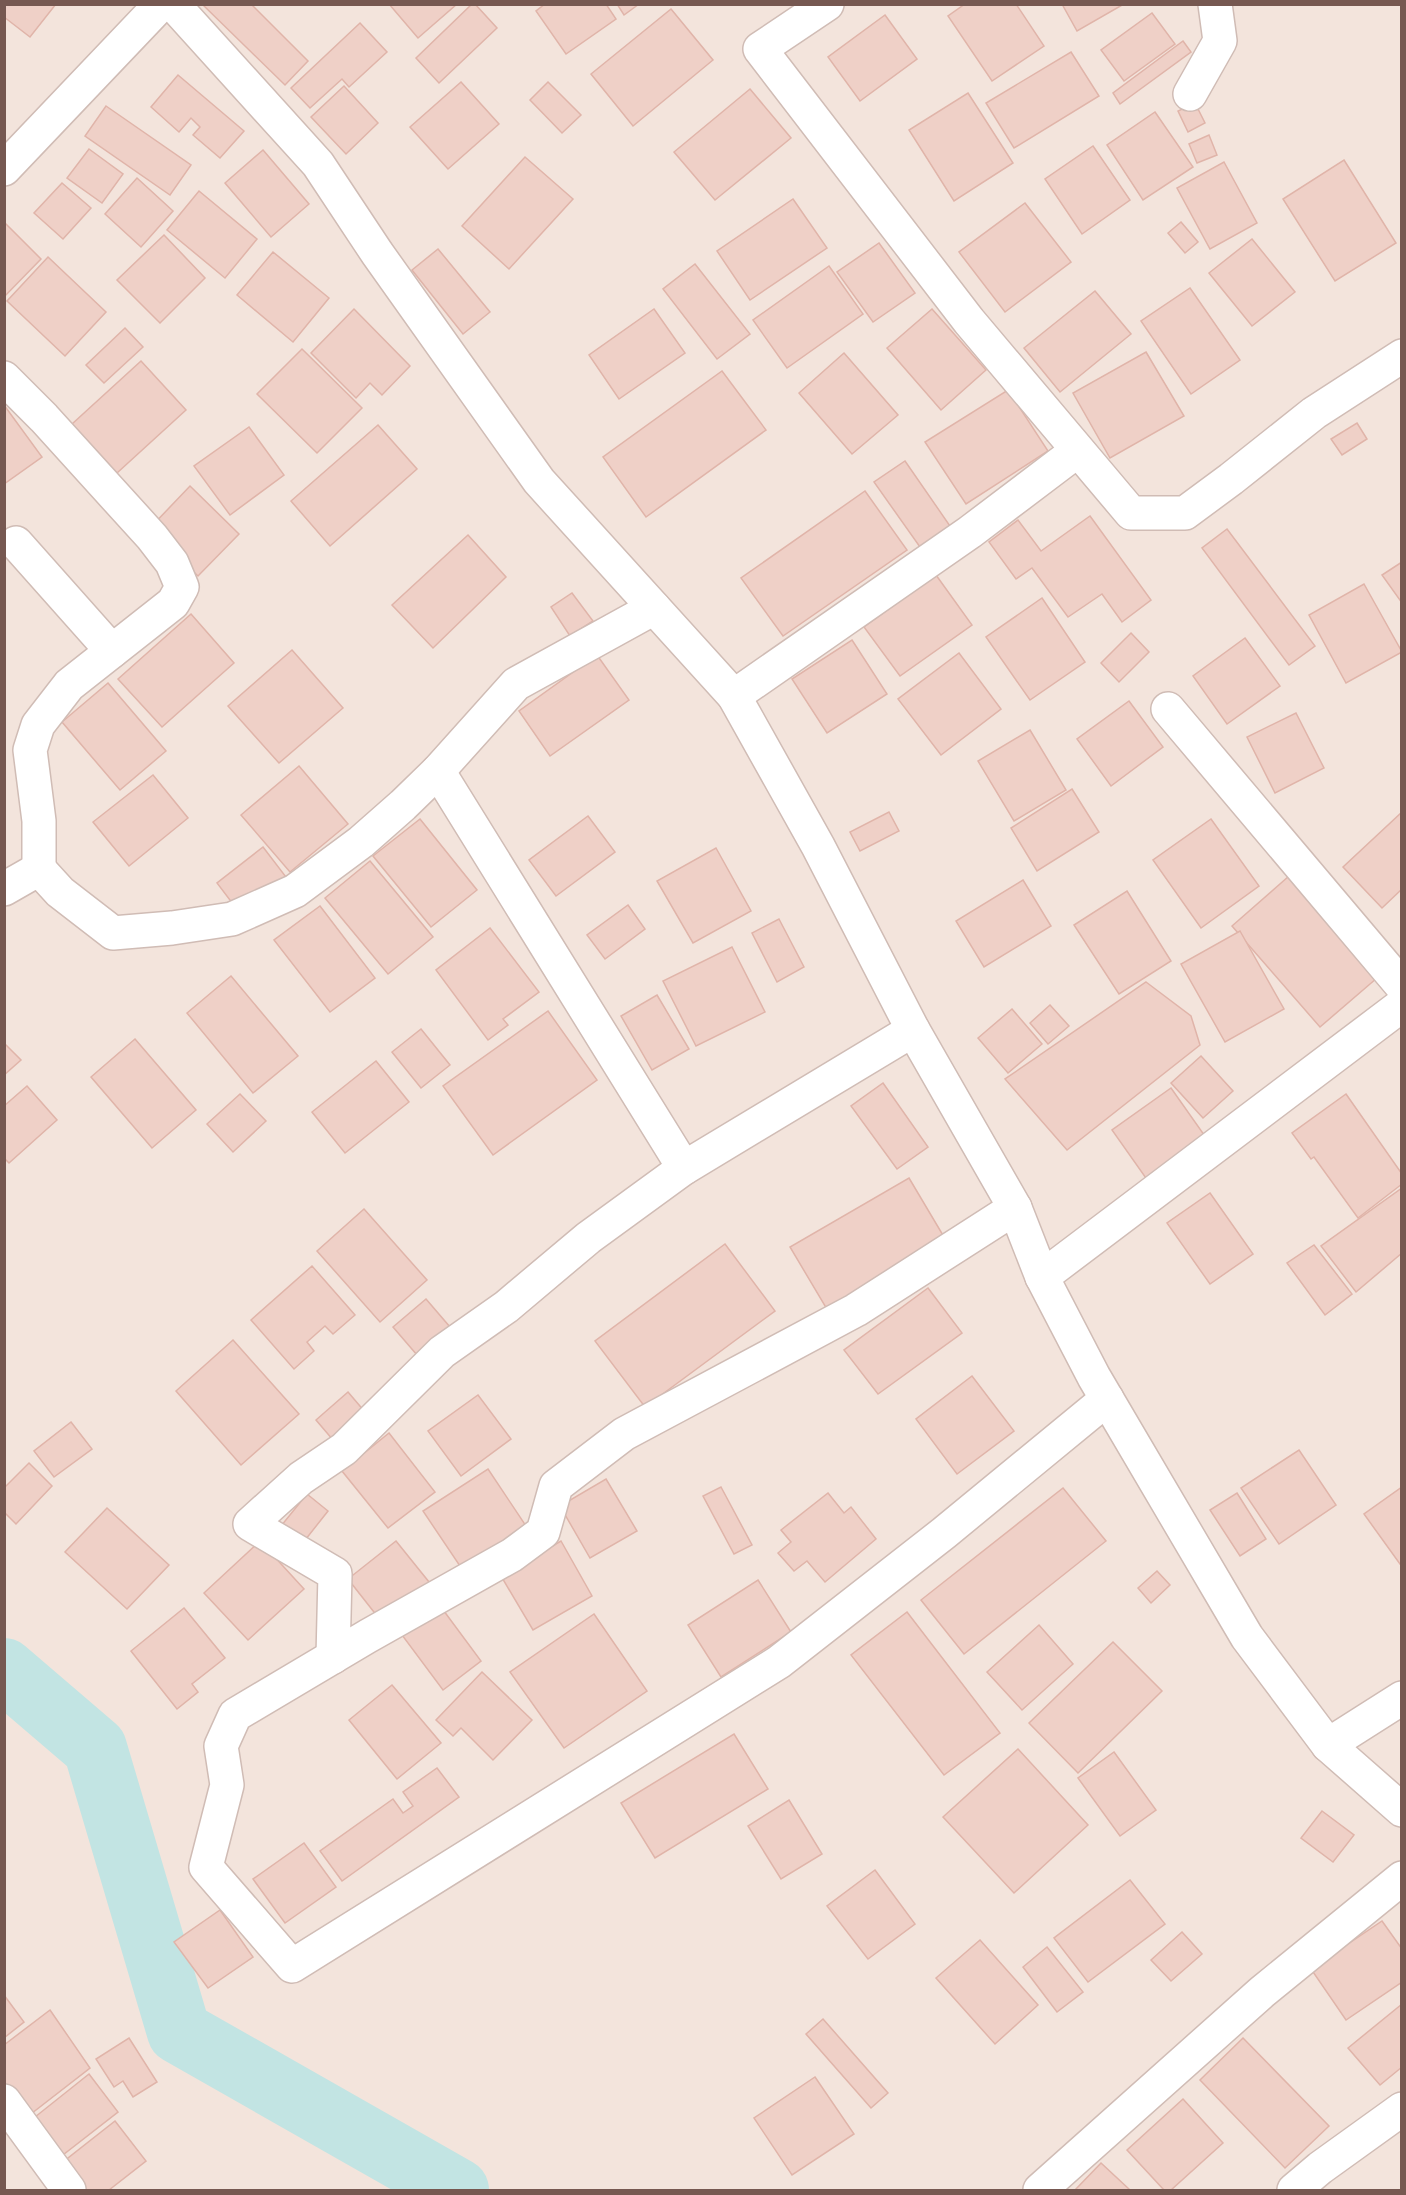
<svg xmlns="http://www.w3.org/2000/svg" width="1406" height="2195" font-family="Poppins,sans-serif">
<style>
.residential{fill:#f3e4dc}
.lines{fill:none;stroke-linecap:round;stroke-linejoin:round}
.river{stroke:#c2e4e3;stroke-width:64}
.building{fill:#efd0c7;stroke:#e0b4a9;stroke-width:1.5}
.minor-casing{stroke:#d0bcb5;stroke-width:36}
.minor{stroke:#fff;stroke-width:33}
</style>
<rect width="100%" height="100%" fill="#fbf3ed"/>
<!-- residential -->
<rect class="residential" x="5" y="5" width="1396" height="2185"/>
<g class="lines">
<!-- river -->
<path class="river" d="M 4,1670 L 95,1748 L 179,2032 L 457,2190"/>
</g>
<!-- building -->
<g class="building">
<path d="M 4,4 L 56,4 L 30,37 L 4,17 Z"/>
<path d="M 251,4 L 308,61 L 285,85 L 203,5 Z"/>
<path d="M 389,4 L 457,4 L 418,38 Z"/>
<path d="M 472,4 L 475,4 L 497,28 L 439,83 L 416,58 Z"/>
<path d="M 545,4 L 606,4 L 616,19 L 566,54 L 536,11 Z"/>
<path d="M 617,4 L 639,4 L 624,15 Z"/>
<path d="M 965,4 L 1016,4 L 1044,46 L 992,81 L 948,16 Z"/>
<path d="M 1062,4 L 1124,4 L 1077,31 Z"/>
<path d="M 671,9 L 713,60 L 633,126 L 591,74 Z"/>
<path d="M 1152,13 L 1175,44 L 1124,81 L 1101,50 Z"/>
<path d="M 885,15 L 917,59 L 860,101 L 828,57 Z"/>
<path d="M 360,23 L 387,52 L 349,87 L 342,79 L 310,108 L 291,88 Z"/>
<path d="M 1183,41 L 1191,52 L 1120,104 L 1113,93 Z"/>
<path d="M 1071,52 L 1099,96 L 1014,148 L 986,103 Z"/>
<path d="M 178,75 L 244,131 L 220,158 L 193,135 L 200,127 L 191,118 L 179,132 L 151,107 Z"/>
<path d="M 461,82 L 499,124 L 448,169 L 410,127 Z"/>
<path d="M 548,82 L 581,115 L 562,133 L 530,100 Z"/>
<path d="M 344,86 L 378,123 L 346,154 L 311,117 Z"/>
<path d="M 750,89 L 791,138 L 715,200 L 674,152 Z"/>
<path d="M 968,93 L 1013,163 L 954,201 L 909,130 Z"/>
<path d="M 1195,103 L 1205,123 L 1188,132 L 1178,111 Z"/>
<path d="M 106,106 L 191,165 L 170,195 L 85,136 Z"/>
<path d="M 1155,112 L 1193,167 L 1143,200 L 1107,145 Z"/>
<path d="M 1209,135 L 1217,155 L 1197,163 L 1189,144 Z"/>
<path d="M 1093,146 L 1130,200 L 1082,234 L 1045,179 Z"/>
<path d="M 89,149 L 123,174 L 102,203 L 67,178 Z"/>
<path d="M 263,150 L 309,204 L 271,237 L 225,183 Z"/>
<path d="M 525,157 L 573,199 L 509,269 L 462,226 Z"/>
<path d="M 1344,160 L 1396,243 L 1335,281 L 1283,199 Z"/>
<path d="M 1224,162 L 1257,223 L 1210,249 L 1177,188 Z"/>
<path d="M 137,178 L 173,211 L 141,247 L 105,214 Z"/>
<path d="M 62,183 L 91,208 L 63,239 L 34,213 Z"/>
<path d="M 199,191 L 257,239 L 225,278 L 167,230 Z"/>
<path d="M 793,199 L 827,248 L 750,300 L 717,251 Z"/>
<path d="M 1025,203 L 1071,262 L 1005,312 L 959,252 Z"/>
<path d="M 1181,222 L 1198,242 L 1185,253 L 1168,233 Z"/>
<path d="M 6,224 L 41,259 L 4,297 L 4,225 Z"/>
<path d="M 164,235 L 205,278 L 160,323 L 117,280 Z"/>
<path d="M 1252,239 L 1295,292 L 1252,326 L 1209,273 Z"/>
<path d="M 879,243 L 915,293 L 873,322 L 837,272 Z"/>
<path d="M 438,249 L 490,312 L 463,334 L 412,270 Z"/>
<path d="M 273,252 L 329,298 L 293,342 L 237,295 Z"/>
<path d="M 48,257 L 106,312 L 65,356 L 7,301 Z"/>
<path d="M 695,264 L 750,334 L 717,359 L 663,289 Z"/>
<path d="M 829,266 L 863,314 L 787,368 L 753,320 Z"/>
<path d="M 1190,288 L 1240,360 L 1191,394 L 1141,321 Z"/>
<path d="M 1095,291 L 1131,334 L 1060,392 L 1024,348 Z"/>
<path d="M 354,309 L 410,366 L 382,395 L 370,383 L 356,398 L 311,353 Z"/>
<path d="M 654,309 L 685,353 L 619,399 L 589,355 Z"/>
<path d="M 932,309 L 986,370 L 941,410 L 887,348 Z"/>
<path d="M 125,328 L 143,347 L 104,383 L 86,365 Z"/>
<path d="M 302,349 L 362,408 L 317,453 L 257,394 Z"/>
<path d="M 1146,352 L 1184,416 L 1110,458 L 1073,393 Z"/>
<path d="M 844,353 L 898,415 L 852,454 L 799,393 Z"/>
<path d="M 141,361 L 186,410 L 117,473 L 72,424 Z"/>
<path d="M 722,371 L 766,430 L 646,517 L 603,457 Z"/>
<path d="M 1008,390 L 1048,451 L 966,504 L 925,442 Z"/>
<path d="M 4,405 L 42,457 L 4,484 Z"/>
<path d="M 1357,423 L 1367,439 L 1342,455 L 1331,439 Z"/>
<path d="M 378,425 L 417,469 L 330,546 L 291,501 Z"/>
<path d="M 249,427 L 284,475 L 230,515 L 194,466 Z"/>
<path d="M 905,461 L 950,526 L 920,547 L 874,482 Z"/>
<path d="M 190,486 L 239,534 L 198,576 L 149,529 Z"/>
<path d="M 865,491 L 907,550 L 783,636 L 741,578 Z"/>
<path d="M 1090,516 L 1151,600 L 1122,622 L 1102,594 L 1068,617 L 1032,568 L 1016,579 L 989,542 L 1018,520 L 1041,551 Z"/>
<path d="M 1227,529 L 1315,646 L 1289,665 L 1202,548 Z"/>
<path d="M 468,535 L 506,577 L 433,648 L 392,605 Z"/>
<path d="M 1402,562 L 1402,603 L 1382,575 Z"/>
<path d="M 936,575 L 972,625 L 900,676 L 864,627 Z"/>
<path d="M 1364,584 L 1402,652 L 1346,683 L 1309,615 Z"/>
<path d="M 572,593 L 593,621 L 570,636 L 551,607 Z"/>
<path d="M 1042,598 L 1085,662 L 1030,700 L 986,637 Z"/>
<path d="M 191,614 L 234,663 L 162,727 L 118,679 Z"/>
<path d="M 1131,633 L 1149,652 L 1119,682 L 1101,663 Z"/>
<path d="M 1245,638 L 1280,686 L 1227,724 L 1193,676 Z"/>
<path d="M 852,640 L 887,694 L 827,733 L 792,679 Z"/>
<path d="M 292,650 L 343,708 L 279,763 L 228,706 Z"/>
<path d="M 959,653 L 1001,709 L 941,755 L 898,699 Z"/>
<path d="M 597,655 L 629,700 L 550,756 L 519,711 Z"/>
<path d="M 108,683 L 166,751 L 120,790 L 62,722 Z"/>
<path d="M 1129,701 L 1163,747 L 1111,786 L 1077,739 Z"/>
<path d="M 1296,713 L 1324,768 L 1275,793 L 1247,737 Z"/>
<path d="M 1030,730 L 1066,790 L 1014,821 L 978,761 Z"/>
<path d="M 299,766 L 348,824 L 290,872 L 241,815 Z"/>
<path d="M 153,775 L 188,818 L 129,866 L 93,822 Z"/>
<path d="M 1072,789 L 1099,832 L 1037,871 L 1011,828 Z"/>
<path d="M 889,812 L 899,831 L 860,851 L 850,832 Z"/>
<path d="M 1402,812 L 1402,889 L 1382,908 L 1343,867 Z"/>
<path d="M 588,816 L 615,852 L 556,896 L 529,860 Z"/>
<path d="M 420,819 L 477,890 L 431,927 L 373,856 Z"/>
<path d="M 1211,819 L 1259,886 L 1201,928 L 1153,860 Z"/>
<path d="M 263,847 L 286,877 L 239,912 L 217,883 Z"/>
<path d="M 716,848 L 751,911 L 693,943 L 657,881 Z"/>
<path d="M 370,861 L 433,937 L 388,974 L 325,898 Z"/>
<path d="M 1289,876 L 1377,978 L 1320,1027 L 1232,926 Z"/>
<path d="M 1023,880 L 1051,926 L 984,967 L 956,921 Z"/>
<path d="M 1127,891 L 1171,961 L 1119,994 L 1074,925 Z"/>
<path d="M 628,905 L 645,929 L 605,959 L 587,935 Z"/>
<path d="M 320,906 L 375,978 L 330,1012 L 274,940 Z"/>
<path d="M 779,919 L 804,967 L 777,982 L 752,933 Z"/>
<path d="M 490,928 L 539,992 L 503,1019 L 508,1025 L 488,1040 L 436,970 Z"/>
<path d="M 1240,931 L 1284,1009 L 1225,1042 L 1181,964 Z"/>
<path d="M 732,947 L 765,1012 L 696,1046 L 663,981 Z"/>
<path d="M 231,976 L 298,1056 L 253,1093 L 187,1013 Z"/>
<path d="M 1146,982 L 1191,1016 L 1200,1045 L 1067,1150 L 1005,1079 Z"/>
<path d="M 657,995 L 689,1049 L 652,1070 L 621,1016 Z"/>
<path d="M 1050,1005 L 1069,1026 L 1048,1044 L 1030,1023 Z"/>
<path d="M 1012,1009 L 1042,1044 L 1008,1073 L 978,1038 Z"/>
<path d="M 548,1011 L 597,1080 L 493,1155 L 443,1086 Z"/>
<path d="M 421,1029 L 450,1065 L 421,1088 L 392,1052 Z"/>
<path d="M 135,1039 L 196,1110 L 152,1148 L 91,1077 Z"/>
<path d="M 4,1043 L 21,1060 L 4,1075 Z"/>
<path d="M 1201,1056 L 1233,1091 L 1203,1118 L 1171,1083 Z"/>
<path d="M 376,1061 L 409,1102 L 345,1153 L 312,1112 Z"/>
<path d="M 883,1083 L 928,1147 L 897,1169 L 851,1106 Z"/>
<path d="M 27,1086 L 57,1120 L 9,1163 L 4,1158 L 4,1106 Z"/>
<path d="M 1171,1088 L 1207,1139 L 1148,1181 L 1112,1130 Z"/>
<path d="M 240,1094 L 266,1121 L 233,1152 L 207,1124 Z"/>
<path d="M 1346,1094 L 1402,1174 L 1402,1184 L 1358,1218 L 1314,1157 L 1311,1159 L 1292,1133 Z"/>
<path d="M 909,1178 L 950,1247 L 831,1316 L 790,1247 Z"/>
<path d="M 1402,1188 L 1402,1253 L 1356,1292 L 1321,1246 Z"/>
<path d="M 1210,1193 L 1253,1254 L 1210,1284 L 1167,1223 Z"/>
<path d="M 364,1209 L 427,1280 L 380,1322 L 317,1251 Z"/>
<path d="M 725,1244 L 775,1311 L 645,1407 L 595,1341 Z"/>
<path d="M 1314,1245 L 1352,1294 L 1325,1315 L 1287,1263 Z"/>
<path d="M 312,1266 L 355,1315 L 333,1334 L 325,1326 L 307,1342 L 314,1351 L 294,1369 L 251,1320 Z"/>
<path d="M 928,1288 L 962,1333 L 878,1394 L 844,1350 Z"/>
<path d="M 426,1299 L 450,1327 L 417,1355 L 393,1327 Z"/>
<path d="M 233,1340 L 299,1414 L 241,1465 L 176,1391 Z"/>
<path d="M 972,1376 L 1014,1431 L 957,1474 L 916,1419 Z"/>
<path d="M 348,1392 L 365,1412 L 333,1440 L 316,1420 Z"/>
<path d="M 478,1395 L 511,1439 L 461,1476 L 428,1431 Z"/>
<path d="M 71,1422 L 92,1449 L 54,1477 L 34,1451 Z"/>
<path d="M 389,1433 L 435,1492 L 388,1528 L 342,1471 Z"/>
<path d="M 1299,1450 L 1336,1505 L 1279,1544 L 1241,1488 Z"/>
<path d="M 29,1463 L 52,1486 L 16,1524 L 4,1512 L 4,1488 Z"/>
<path d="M 488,1469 L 528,1529 L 464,1572 L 423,1511 Z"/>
<path d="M 606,1479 L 637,1531 L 590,1558 L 560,1506 Z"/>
<path d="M 721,1487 L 752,1545 L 734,1554 L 703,1496 Z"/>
<path d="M 1402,1487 L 1402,1563 L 1400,1564 L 1364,1514 Z"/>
<path d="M 1063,1488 L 1106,1541 L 964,1654 L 921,1600 Z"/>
<path d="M 828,1493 L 844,1513 L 851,1507 L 876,1539 L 825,1582 L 807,1561 L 794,1571 L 778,1553 L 791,1542 L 781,1530 Z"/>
<path d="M 1237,1493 L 1266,1539 L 1240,1556 L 1210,1510 Z"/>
<path d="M 307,1494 L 328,1511 L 302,1544 L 281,1526 Z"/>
<path d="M 107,1508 L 169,1565 L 127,1609 L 65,1552 Z"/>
<path d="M 260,1541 L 304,1589 L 248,1640 L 204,1593 Z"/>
<path d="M 396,1541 L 429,1582 L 381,1621 L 348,1579 Z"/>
<path d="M 561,1541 L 592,1596 L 533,1630 L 501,1576 Z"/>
<path d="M 1157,1571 L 1170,1585 L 1151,1603 L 1138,1588 Z"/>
<path d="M 758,1580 L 791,1632 L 721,1677 L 688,1625 Z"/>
<path d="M 438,1603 L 481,1661 L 443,1690 L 399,1631 Z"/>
<path d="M 184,1608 L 225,1658 L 192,1684 L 198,1692 L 177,1709 L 131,1651 Z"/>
<path d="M 907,1612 L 1000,1733 L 944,1775 L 851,1655 Z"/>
<path d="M 594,1614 L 647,1691 L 564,1748 L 510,1672 Z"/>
<path d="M 1039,1625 L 1073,1664 L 1022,1710 L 987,1672 Z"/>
<path d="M 1113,1642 L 1162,1691 L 1078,1773 L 1029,1723 Z"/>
<path d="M 482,1672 L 532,1720 L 493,1760 L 461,1728 L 453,1736 L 436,1720 Z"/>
<path d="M 392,1685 L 441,1743 L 397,1779 L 349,1720 Z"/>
<path d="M 734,1734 L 768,1789 L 655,1858 L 621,1803 Z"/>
<path d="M 1018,1749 L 1088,1825 L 1014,1893 L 943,1817 Z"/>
<path d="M 1114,1752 L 1156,1810 L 1120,1836 L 1078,1778 Z"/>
<path d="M 437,1768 L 459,1797 L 342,1881 L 320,1851 L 393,1799 L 403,1813 L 413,1806 L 403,1792 Z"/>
<path d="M 789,1800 L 822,1854 L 781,1879 L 748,1826 Z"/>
<path d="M 1322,1811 L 1354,1835 L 1333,1862 L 1301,1838 Z"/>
<path d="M 304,1843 L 336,1887 L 285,1923 L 253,1879 Z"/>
<path d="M 875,1870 L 915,1924 L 868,1959 L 827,1906 Z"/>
<path d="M 1130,1880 L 1165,1924 L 1088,1982 L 1054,1938 Z"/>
<path d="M 220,1910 L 253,1957 L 208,1988 L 174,1942 Z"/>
<path d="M 1382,1921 L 1402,1949 L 1402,1982 L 1346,2020 L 1311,1969 Z"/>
<path d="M 1182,1932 L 1202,1954 L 1171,1981 L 1151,1960 Z"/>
<path d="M 980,1940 L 1038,2005 L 995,2044 L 936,1978 Z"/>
<path d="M 1047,1947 L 1083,1992 L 1057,2012 L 1023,1967 Z"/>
<path d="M 4,1995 L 24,2022 L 4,2038 Z"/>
<path d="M 1402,2004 L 1402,2067 L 1380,2085 L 1348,2048 Z"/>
<path d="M 50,2010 L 90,2068 L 27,2117 L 4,2085 L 4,2045 Z"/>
<path d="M 823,2019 L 888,2093 L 871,2108 L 806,2034 Z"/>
<path d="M 129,2038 L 157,2082 L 133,2097 L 123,2081 L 114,2087 L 96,2059 Z"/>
<path d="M 1243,2038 L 1329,2126 L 1285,2168 L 1200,2080 Z"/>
<path d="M 89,2074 L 118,2112 L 59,2158 L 30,2121 Z"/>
<path d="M 815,2077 L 854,2134 L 792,2175 L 754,2118 Z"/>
<path d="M 1183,2099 L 1223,2143 L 1171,2190 L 1164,2190 L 1127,2150 Z"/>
<path d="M 115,2121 L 146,2161 L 109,2190 L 84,2190 L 63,2162 Z"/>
<path d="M 1101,2163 L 1130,2190 L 1075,2190 Z"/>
</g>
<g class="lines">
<!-- minor casing -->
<g class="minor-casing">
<g id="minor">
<path d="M 173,4 L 318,164 L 377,253 L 539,481 L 734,696 L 818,846 L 913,1030 L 1015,1208 L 1042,1277 L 1094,1377 L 1247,1637 L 1328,1745 L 1402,1810"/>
<path d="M 827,4 L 760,49 L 969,321 L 1131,513 L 1185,513 L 1231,479 L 1314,413 L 1402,356"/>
<path d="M 1190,94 L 1220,41 L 1215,4"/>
<path d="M 4,169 L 161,4"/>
<path d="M 4,378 L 44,418 L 152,537 L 172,563 L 182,587 L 173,603 L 69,685 L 38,725 L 30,750 L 39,821 L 39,869"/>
<path d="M 16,543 L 112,651"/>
<path d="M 734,696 L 970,532 L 1077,451"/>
<path d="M 1168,709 L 1402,986"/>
<path d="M 438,771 L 684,1168"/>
<path d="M 4,889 L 39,869 L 60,892 L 113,933 L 172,928 L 232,919 L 295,891 L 361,842 L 403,805 L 438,771 L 516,684 L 654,608"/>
<path d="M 1015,1208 L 856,1310 L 624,1434 L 556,1486 L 543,1532 L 512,1555 L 368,1636 L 235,1715 L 221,1746 L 227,1785 L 206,1867 L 292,1966 L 779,1662 L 944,1533 L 1107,1399"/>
<path d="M 1042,1277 L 1402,1005"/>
<path d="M 333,1657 L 335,1574 L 250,1524 L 301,1478 L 344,1449 L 442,1352 L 506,1307 L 588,1238 L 684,1168 L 913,1030"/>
<path d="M 1328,1745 L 1402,1698"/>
<path d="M 4,2101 L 69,2190"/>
<path d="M 1040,2190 L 1262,1992 L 1402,1878"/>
<path d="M 1294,2190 L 1320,2168 L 1402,2109"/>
</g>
</g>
<!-- minor -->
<use href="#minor" class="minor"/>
</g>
<!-- border -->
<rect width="1406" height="2195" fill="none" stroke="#765851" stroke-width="12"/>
</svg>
